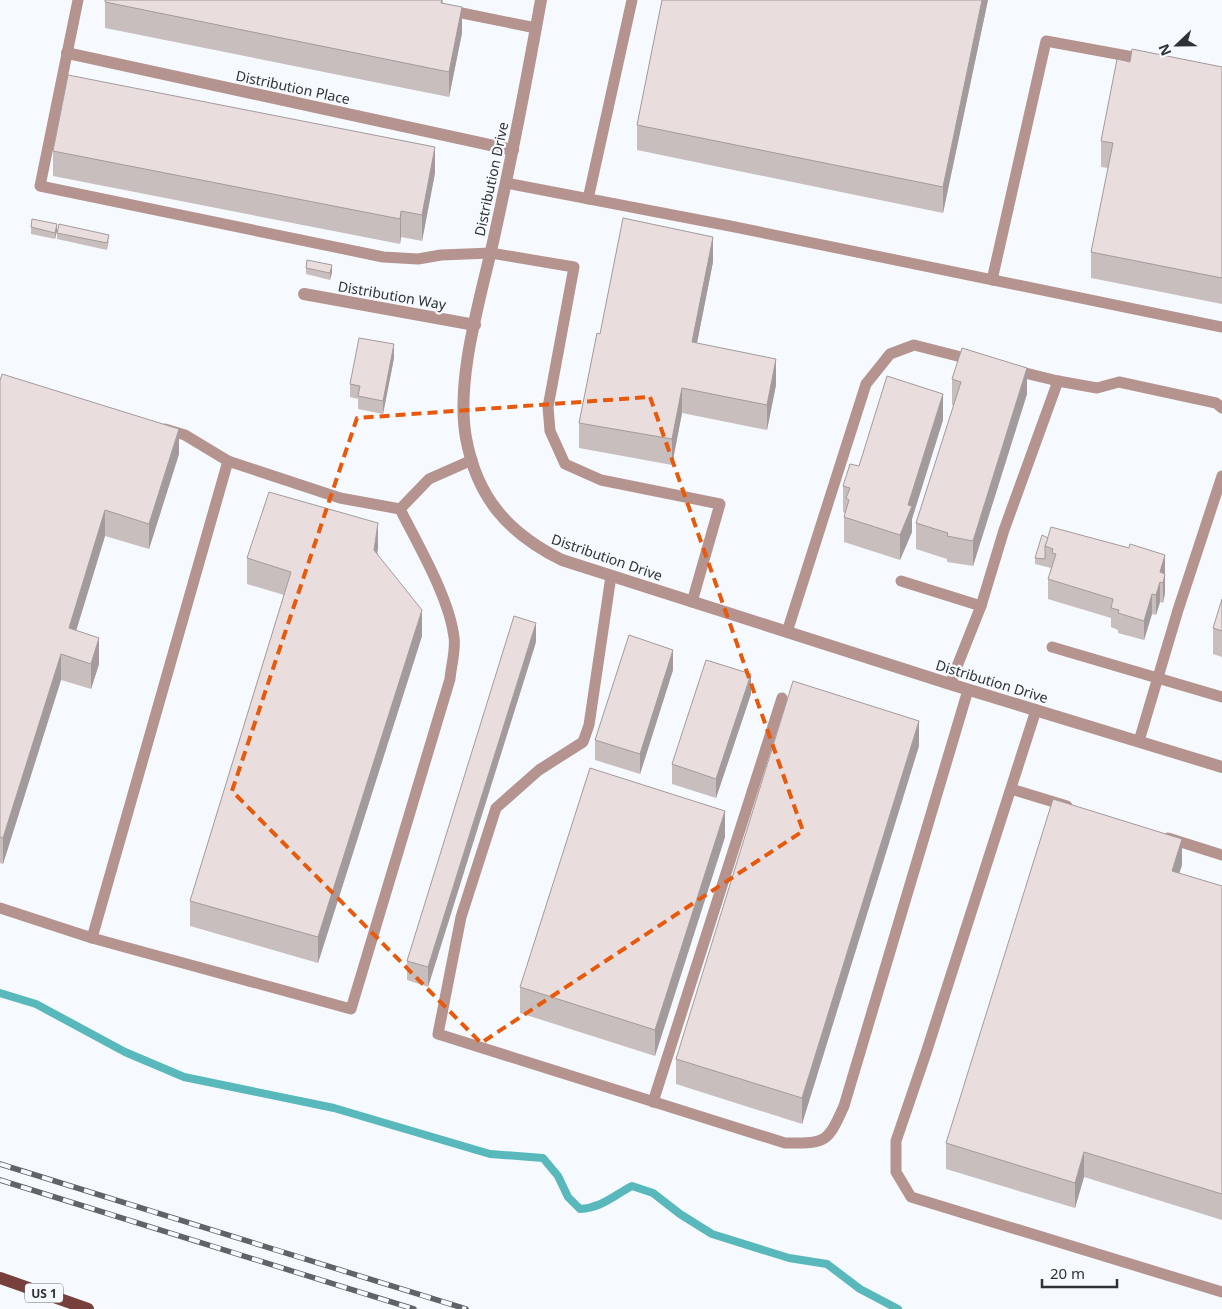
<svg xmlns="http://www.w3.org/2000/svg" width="1222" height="1309" font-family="'Noto Sans',sans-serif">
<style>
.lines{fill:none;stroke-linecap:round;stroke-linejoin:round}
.stream{stroke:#58b8bb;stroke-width:8}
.service{stroke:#b59490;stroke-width:11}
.minor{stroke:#b59490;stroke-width:12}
.primary{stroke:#77403c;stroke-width:12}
.rail-casing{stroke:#606466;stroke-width:5.5}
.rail{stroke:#f6fafe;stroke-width:4;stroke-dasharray:11;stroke-linecap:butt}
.wall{fill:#c8bebe}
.shaded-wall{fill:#a39b9b}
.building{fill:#e9dddd;stroke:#a39b9b}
.marked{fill:none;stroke:#e8590c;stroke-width:4;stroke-dasharray:10 6;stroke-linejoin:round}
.labels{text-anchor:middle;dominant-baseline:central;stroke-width:4.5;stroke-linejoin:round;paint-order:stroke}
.shield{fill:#f6fafe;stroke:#6b6e71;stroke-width:1}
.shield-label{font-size:12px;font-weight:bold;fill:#2f3234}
.street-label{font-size:14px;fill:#2f3234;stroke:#f6fafe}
</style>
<rect width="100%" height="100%" fill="#f6fafe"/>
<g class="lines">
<!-- stream -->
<path class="stream" d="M 0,993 L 36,1004 L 125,1052 L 184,1077 L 334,1108 L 490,1154 L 543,1158 L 558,1176 L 568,1197 L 580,1209 C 601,1208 613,1196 632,1186 L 653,1193 L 680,1214 L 712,1234 L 789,1258 L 827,1264 L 860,1289 L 898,1309"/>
<!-- service -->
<g class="service">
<path d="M 78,0 L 40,186 L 383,257 L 418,259 L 441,255 L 491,253 L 574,267 L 548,407 L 550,431 L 565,464 L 601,480 L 720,504 L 692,602"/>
<path d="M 447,10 L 536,28"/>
<path d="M 506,183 L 730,226 L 1222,327"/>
<path d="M 588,199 L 632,0"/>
<path d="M 992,280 L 1046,41 L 1144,59"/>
<path d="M 1013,370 L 1058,381 L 1097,388 L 1119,382 L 1216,403 L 1222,408"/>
<path d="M 400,509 L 429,479 L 472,460"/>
<path d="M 611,576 L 589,725 L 583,742 L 539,770 L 496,808 L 461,917 L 438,1034 L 785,1143 C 826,1143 827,1144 844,1106 L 968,690"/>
<path d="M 901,581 L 981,606 L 950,684"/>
<path d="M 981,606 L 1004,530 L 1058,381"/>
<path d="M 787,632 L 866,384 L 890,354 L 914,345 L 973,360"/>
<path d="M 1052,647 L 1222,697"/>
<path d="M 1036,710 L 926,1053 L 896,1141 L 896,1172 L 911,1197 L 1222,1292"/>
<path d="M 1139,741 L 1178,610 L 1222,476"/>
<path d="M 1011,789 L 1067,806"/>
<path d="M 1168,838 L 1222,855"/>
<path d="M 0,908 L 92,938 L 351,1009 L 450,679 C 451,666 456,650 454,637 C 449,597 418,545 400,509 L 340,498 L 228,461 L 185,435 L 165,429"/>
<path d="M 92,938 L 228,461"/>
<path d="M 653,1102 L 782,698"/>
</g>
<!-- minor -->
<g class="minor">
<path d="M 541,0 C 527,78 512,156 495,233 C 482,294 455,377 466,438 C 477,498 508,533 562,560 L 950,684 L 1222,767"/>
<path d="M 67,53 L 513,150"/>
<path d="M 304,294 L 475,325"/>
</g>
<!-- primary -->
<path class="primary" d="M 0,1278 L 88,1309"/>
<!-- rail casing -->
<g class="rail-casing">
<g id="rail">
<path d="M 0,1164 L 466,1309"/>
<path d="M 0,1180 L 414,1309"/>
</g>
</g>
<!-- rail -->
<use href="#rail" class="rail"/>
</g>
<!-- wall -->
<g class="wall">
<path d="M 443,0 L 443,4 L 462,33 L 449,97 L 105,28 L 105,2 Z"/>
<path d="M 662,0 L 988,0 L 943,213 L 637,150 L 637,125 Z"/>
<path d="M 1130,62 L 1222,67 L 1222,304 L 1091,278 L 1091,252 L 1108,168 L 1101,167 L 1101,141 Z"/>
<path d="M 53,151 L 435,173 L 422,241 L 401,237 L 400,244 L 53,176 Z"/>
<path d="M 31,227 L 57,231 L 55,239 L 31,234 Z"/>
<path d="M 57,233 L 109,241 L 107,250 L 57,239 Z"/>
<path d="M 713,262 L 697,343 L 776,385 L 767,430 L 682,413 L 672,465 L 579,448 L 579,423 L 600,334 Z"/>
<path d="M 306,268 L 332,272 L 330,280 L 306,274 Z"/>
<path d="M 394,358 L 383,414 L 358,409 L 358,399 L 350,397 L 350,384 Z"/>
<path d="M 952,379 L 1027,394 L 973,566 L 947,562 L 947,559 L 916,549 L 916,523 L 954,406 L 952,405 Z"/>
<path d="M 0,381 L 179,454 L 149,549 L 105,536 L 76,631 L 99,664 L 91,689 L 61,680 L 3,864 L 0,863 Z"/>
<path d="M 943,420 L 912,519 L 912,532 L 900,560 L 844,542 L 844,517 L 845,513 L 843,512 L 843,486 Z"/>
<path d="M 1048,538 L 1129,548 L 1165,555 L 1165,593 L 1163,603 L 1160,602 L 1156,615 L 1152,614 L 1144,640 L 1118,633 L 1118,630 L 1111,627 L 1111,618 L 1048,599 L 1048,579 L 1051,568 L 1035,564 L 1035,558 Z"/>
<path d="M 378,548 L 377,554 L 422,636 L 318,963 L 190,926 L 190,901 L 284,595 L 247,584 L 247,558 Z"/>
<path d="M 1222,599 L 1222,657 L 1213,654 L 1213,628 Z"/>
<path d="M 536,642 L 428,987 L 407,980 L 407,961 Z"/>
<path d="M 673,670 L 640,774 L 595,760 L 595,740 Z"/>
<path d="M 751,694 L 716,798 L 672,784 L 672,764 Z"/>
<path d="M 919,746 L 802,1124 L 676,1084 L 676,1059 Z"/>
<path d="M 725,837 L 655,1056 L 520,1013 L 520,987 Z"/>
<path d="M 1182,865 L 1179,873 L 1222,886 L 1222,1220 L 1084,1177 L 1075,1208 L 946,1169 L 946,1143 Z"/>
</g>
<!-- shaded-wall -->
<g class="shaded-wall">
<path d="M 982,0 L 988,0 L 943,213 L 943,187 Z"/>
<path d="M 462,7 L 462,33 L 449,97 L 449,72 Z"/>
<path d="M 435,147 L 435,173 L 422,241 L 422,215 Z"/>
<path d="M 401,211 L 401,237 L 400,244 L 400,219 Z"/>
<path d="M 57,224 L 57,231 L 55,239 L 55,233 Z"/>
<path d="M 713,237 L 713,262 L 692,368 L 692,342 Z"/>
<path d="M 332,265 L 332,272 L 330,280 L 330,273 Z"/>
<path d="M 394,344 L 394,358 L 383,414 L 383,401 Z"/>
<path d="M 776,359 L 776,385 L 767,430 L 767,405 Z"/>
<path d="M 1027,368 L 1027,394 L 973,566 L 973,541 Z"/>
<path d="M 682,388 L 682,413 L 672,465 L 672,439 Z"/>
<path d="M 943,394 L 943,420 L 912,519 L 912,532 L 900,560 L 900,535 L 908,505 Z"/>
<path d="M 179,429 L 179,454 L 149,549 L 149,524 Z"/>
<path d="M 105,510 L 105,536 L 69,654 L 69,628 Z"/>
<path d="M 378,523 L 378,548 L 374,576 L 374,550 Z"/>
<path d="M 1165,555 L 1165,593 L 1163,603 L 1163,583 L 1160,572 Z"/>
<path d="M 1160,582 L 1160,602 L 1156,615 L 1156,595 Z"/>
<path d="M 1152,594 L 1152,614 L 1144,640 L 1144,621 Z"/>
<path d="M 422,610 L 422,636 L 318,963 L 318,937 Z"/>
<path d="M 536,623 L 536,642 L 428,987 L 428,967 Z"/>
<path d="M 99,638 L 99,664 L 91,689 L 91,664 Z"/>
<path d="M 673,650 L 673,670 L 640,774 L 640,754 Z"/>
<path d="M 61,654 L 61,680 L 3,864 L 3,838 Z"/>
<path d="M 751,674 L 751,694 L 716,798 L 716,779 Z"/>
<path d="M 919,721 L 919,746 L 802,1124 L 802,1098 Z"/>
<path d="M 725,811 L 725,837 L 655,1056 L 655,1030 Z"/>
<path d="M 1182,839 L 1182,865 L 1172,896 L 1172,871 Z"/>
<path d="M 1084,1152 L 1084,1177 L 1075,1208 L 1075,1183 Z"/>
</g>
<!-- building -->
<g class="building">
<path d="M 105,0 L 442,0 L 441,3 L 462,7 L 449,72 L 105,2 Z"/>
<path d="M 662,0 L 982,0 L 943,187 L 637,125 Z"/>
<path d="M 1132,49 L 1222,67 L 1222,278 L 1091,252 L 1113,143 L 1101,141 L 1117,59 L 1130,62 Z"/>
<path d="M 68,75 L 435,147 L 422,215 L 401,211 L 400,219 L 53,151 Z"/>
<path d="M 623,218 L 713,237 L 692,342 L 776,359 L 767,405 L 682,388 L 672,439 L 579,423 L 597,333 L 600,334 Z"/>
<path d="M 32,219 L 57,224 L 55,233 L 31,227 Z"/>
<path d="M 59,224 L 109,235 L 107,243 L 57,233 Z"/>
<path d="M 307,260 L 332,265 L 330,273 L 306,268 Z"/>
<path d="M 359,338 L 394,344 L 383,401 L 358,396 L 360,386 L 350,384 Z"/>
<path d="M 962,348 L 1027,368 L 973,541 L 947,536 L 948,533 L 916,523 L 961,382 L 952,379 Z"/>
<path d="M 2,374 L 179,429 L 149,524 L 105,510 L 69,628 L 99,638 L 91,664 L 61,654 L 3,838 L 0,837 L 0,381 Z"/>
<path d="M 887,376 L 943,394 L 908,505 L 912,506 L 900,535 L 844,517 L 849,500 L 846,498 L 850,488 L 843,486 L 850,464 L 859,466 Z"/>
<path d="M 269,492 L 378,523 L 374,550 L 422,610 L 318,937 L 190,901 L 291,572 L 247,558 Z"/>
<path d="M 1051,527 L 1129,548 L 1130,544 L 1165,555 L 1160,572 L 1165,574 L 1163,583 L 1160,582 L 1156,595 L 1152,594 L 1144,621 L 1118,613 L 1119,610 L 1111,608 L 1113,599 L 1048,579 L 1056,554 L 1052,553 L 1053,549 L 1045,546 Z"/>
<path d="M 1042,535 L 1048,538 L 1045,546 L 1045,559 L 1035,558 Z"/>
<path d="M 1222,599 L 1222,631 L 1213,628 Z"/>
<path d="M 514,616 L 536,623 L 428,967 L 407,961 Z"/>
<path d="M 629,635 L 673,650 L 640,754 L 595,740 Z"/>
<path d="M 706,660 L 751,674 L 716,779 L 672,764 Z"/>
<path d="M 793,681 L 919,721 L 802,1098 L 676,1059 Z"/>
<path d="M 590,768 L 725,811 L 655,1030 L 520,987 Z"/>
<path d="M 1053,799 L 1182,839 L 1172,871 L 1222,886 L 1222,1194 L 1084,1152 L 1075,1183 L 946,1143 Z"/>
</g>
<!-- marked area -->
<path class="marked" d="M 650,397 L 803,831 L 481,1043 L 232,791 L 357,418 Z"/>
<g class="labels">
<!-- shield labels -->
<rect class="shield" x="25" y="1283.5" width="38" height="19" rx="4"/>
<g class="shield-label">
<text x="44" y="1293">US 1</text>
</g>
<!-- street labels -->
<g class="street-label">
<text transform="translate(293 87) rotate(12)">Distribution Place</text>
<text transform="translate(491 179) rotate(-78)">Distribution Drive</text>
<text transform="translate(392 295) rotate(10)">Distribution Way</text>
<text transform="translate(607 557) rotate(19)">Distribution Drive</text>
<text transform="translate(992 681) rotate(17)">Distribution Drive</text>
</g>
</g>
<!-- north arrow -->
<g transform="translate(1177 45) rotate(248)" stroke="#f6fafe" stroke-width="4" paint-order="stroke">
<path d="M0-4L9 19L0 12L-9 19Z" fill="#2f3234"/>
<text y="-8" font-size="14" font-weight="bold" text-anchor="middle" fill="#2f3234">N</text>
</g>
<!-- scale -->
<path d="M1042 1279v8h75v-8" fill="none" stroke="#2f3234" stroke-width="2.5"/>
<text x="1050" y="1279" font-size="15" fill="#2f3234" stroke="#f6fafe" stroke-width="4" paint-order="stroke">20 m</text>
</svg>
